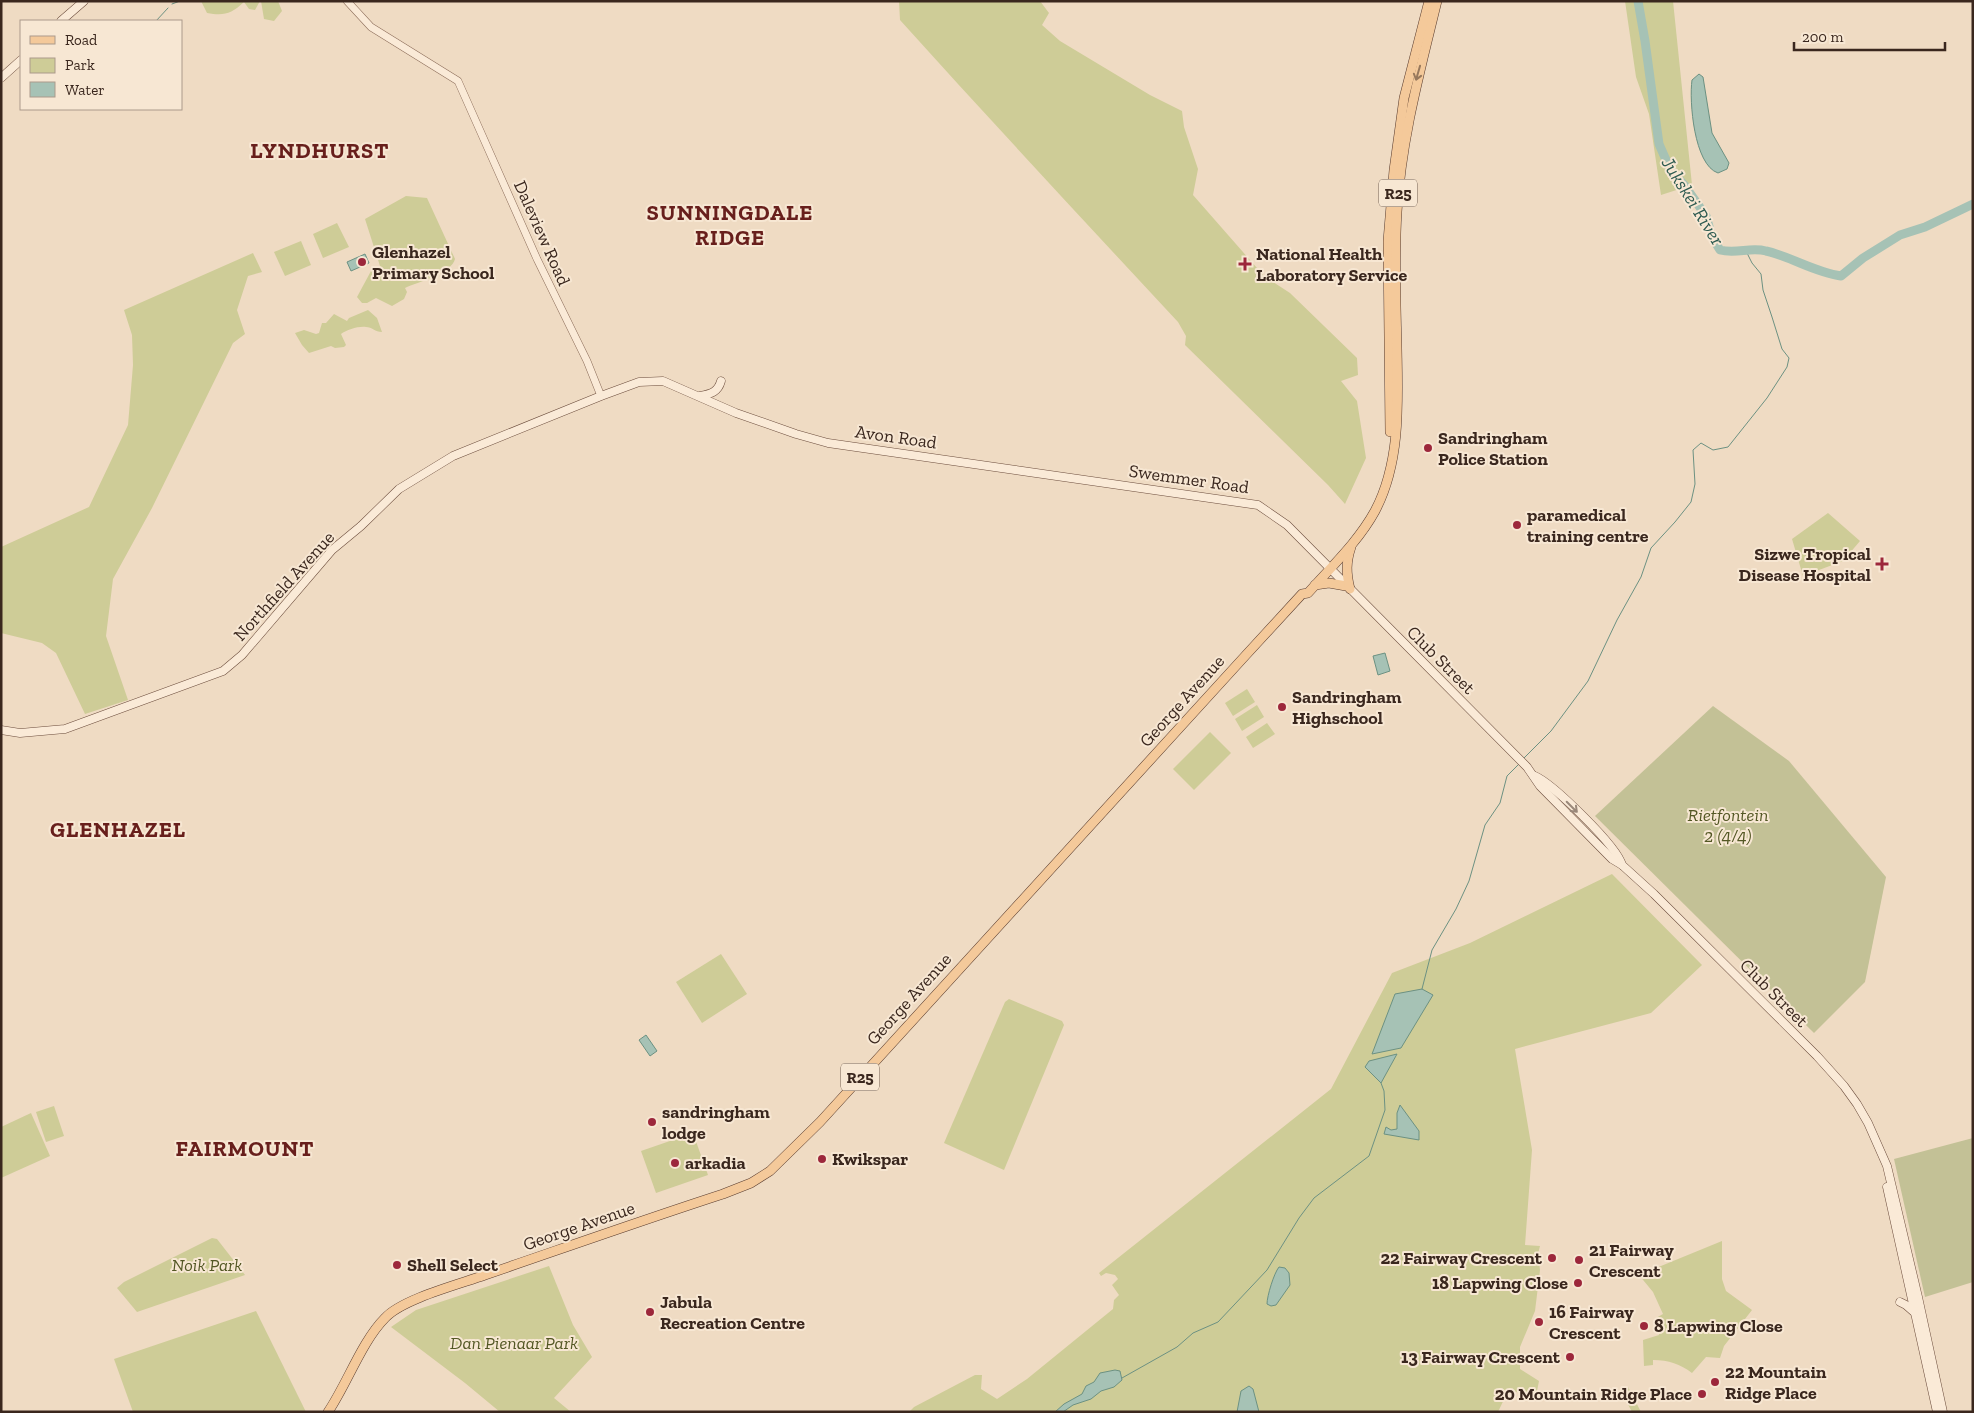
<svg xmlns="http://www.w3.org/2000/svg" width="1974" height="1413" font-family="'Zilla Slab',serif">
<style>
.green{fill:#cecc97}
.cemetery{fill:#c3c196}
.water{fill:#a6c2b5;stroke:#6c9182}
.lines{fill:none;stroke-linecap:round;stroke-linejoin:round}
.stream{stroke:#6c9182;stroke-width:1}
.river{stroke:#a6c2b5;stroke-width:9}
.tertiary-casing{stroke:#8b6c59;stroke-width:8}
.secondary-casing{stroke:#6c4d3d;stroke-width:9}
.primary-casing{stroke:#583b2e;stroke-width:10}
.tertiary{stroke:#faead7;stroke-width:7}
.secondary{stroke:#faead7;stroke-width:8}
.primary{stroke:#f4c99a;stroke-width:9}
.oneway{stroke:#97785c}
.oneway2{stroke:#9a887a}
.poi-dot{fill:#9c273b;stroke:#f7e7d3;stroke-width:2}
.labels{text-anchor:middle;dominant-baseline:central;stroke-width:4;stroke-linejoin:round;paint-order:stroke}
.shield{fill:#f7e7d3;stroke:#736154;stroke-width:1}
.shield-label{font-size:16px;font-weight:bold;fill:#3a271e}
.street-label{font-size:18px;fill:#3a271e;stroke:#f7e7d3}
.poi-label{font-size:18px;font-weight:bold;fill:#3a271e;stroke:#f7e7d3;text-anchor:start}
.park-label{font-size:18px;font-style:italic;fill:#535724;stroke:#f7e7d3}
.water-label{font-size:19px;font-style:italic;fill:#2d5a50;stroke:#f7e7d3}
.district-label{font-size:22px;font-weight:bold;letter-spacing:1px;fill:#681f1c;stroke:#f7e7d3}
</style>
<rect width="100%" height="100%" fill="#efdbc3"/>
<!-- green -->
<g class="green">
<path d="M 201,1 L 260,1 L 255,10 L 249,9 L 244,2 C 231,14 224,16 207,13 Z"/>
<path d="M 261,1 L 278,1 L 282,11 L 274,21 L 264,19 Z"/>
<path d="M 899,1 L 1040,1 L 1049,13 L 1042,25 L 1060,41 L 1150,95 L 1182,111 L 1184,127 L 1198,169 L 1193,195 L 1264,276 L 1290,293 L 1357,358 L 1358,375 L 1341,381 L 1357,401 L 1366,458 L 1345,504 L 1328,485 L 1185,345 L 1186,336 L 1178,322 C 1085,222 992,122 900,20 Z"/>
<path d="M 1625,1 L 1673,1 L 1692,185 L 1661,195 L 1649,114 L 1636,77 Z"/>
<path d="M 406,196 L 427,198 L 455,259 C 452,273 418,282 405,288 L 407,292 L 404,299 L 392,306 L 376,298 L 367,303 L 362,303 L 357,297 L 371,271 L 378,270 L 380,266 L 365,219 Z"/>
<path d="M 337,223 L 349,247 L 323,258 L 313,234 Z"/>
<path d="M 301,241 L 311,265 L 285,276 L 274,252 Z"/>
<path d="M 253,253 L 262,272 L 248,276 L 237,310 L 245,334 L 233,343 L 152,508 L 113,579 L 106,636 L 128,700 L 85,714 L 56,653 L 42,643 L 1,633 L 1,547 L 89,507 L 128,425 L 133,365 L 132,335 L 124,310 Z"/>
<path d="M 368,310 L 377,318 L 382,332 C 375,332 372,327 366,327 C 358,326 347,330 341,334 L 346,345 L 344,347 L 335,348 L 331,346 L 309,353 L 302,345 L 295,333 L 304,330 L 316,334 L 319,333 L 322,323 L 326,323 L 334,314 L 347,321 L 349,318 Z"/>
<path d="M 1828,513 L 1860,541 L 1843,561 L 1803,576 L 1792,539 Z"/>
<path d="M 1247,689 L 1255,702 L 1233,716 L 1225,703 Z"/>
<path d="M 1257,705 L 1264,717 L 1242,731 L 1235,719 Z"/>
<path d="M 1267,723 L 1275,734 L 1253,748 L 1246,737 Z"/>
<path d="M 1210,732 L 1231,753 L 1194,790 L 1173,769 Z"/>
<path d="M 1612,874 L 1702,965 L 1651,1013 L 1515,1049 L 1532,1150 L 1525,1245 L 1540,1246 L 1538,1254 L 1540,1270 L 1535,1311 L 1520,1347 L 1520,1369 L 1539,1381 L 1536,1396 L 1516,1392 L 1507,1393 L 1498,1412 L 909,1412 L 914,1407 L 975,1375 L 982,1375 L 981,1389 L 997,1399 L 1027,1379 L 1113,1309 L 1114,1300 L 1119,1295 L 1112,1285 L 1118,1279 L 1115,1275 L 1106,1273 L 1101,1276 L 1099,1273 L 1331,1089 L 1392,973 L 1470,943 Z"/>
<path d="M 721,954 L 747,994 L 702,1023 L 676,982 Z"/>
<path d="M 1009,999 L 1062,1021 L 1064,1025 L 1004,1170 L 944,1143 L 1005,1002 Z"/>
<path d="M 54,1106 L 64,1136 L 46,1142 L 36,1112 Z"/>
<path d="M 31,1113 L 50,1156 L 1,1178 L 1,1127 Z"/>
<path d="M 693,1133 L 708,1175 L 656,1193 L 641,1151 Z"/>
<path d="M 212,1238 L 217,1239 L 245,1275 L 137,1312 L 117,1288 L 124,1282 Z"/>
<path d="M 1722,1241 L 1722,1279 L 1726,1291 L 1752,1310 L 1724,1346 L 1720,1358 L 1706,1357 L 1692,1373 C 1680,1364 1669,1360 1653,1360 L 1653,1365 L 1644,1366 L 1643,1340 L 1659,1335 L 1656,1318 L 1663,1314 L 1653,1292 L 1639,1275 Z"/>
<path d="M 549,1266 L 573,1325 L 592,1357 L 554,1398 L 571,1412 L 500,1412 L 465,1383 L 391,1327 L 416,1310 Z"/>
<path d="M 256,1311 L 306,1412 L 133,1412 L 114,1359 Z"/>
<path d="M 1628,1387 L 1641,1412 L 1632,1412 L 1621,1391 Z"/>
</g>
<!-- cemetery -->
<g class="cemetery">
<path d="M 1713,706 L 1789,761 L 1886,877 L 1865,982 L 1814,1033 L 1595,816 Z"/>
<path d="M 1973,1138 L 1973,1282 L 1925,1297 L 1894,1159 Z"/>
</g>
<!-- water -->
<g class="water">
<path d="M 1699,74 L 1703,77 L 1712,133 L 1729,163 L 1727,169 L 1718,173 C 1694,165 1689,101 1692,80 Z"/>
<path d="M 365,254 L 369,263 L 351,271 L 347,262 Z"/>
<path d="M 1385,653 L 1390,671 L 1378,675 L 1373,656 Z"/>
<path d="M 1422,989 L 1433,995 L 1401,1048 L 1372,1054 L 1395,994 Z"/>
<path d="M 646,1035 L 657,1051 L 650,1056 L 639,1040 Z"/>
<path d="M 1397,1054 L 1381,1083 L 1365,1067 L 1369,1061 Z"/>
<path d="M 1400,1105 L 1419,1131 L 1419,1140 L 1384,1134 L 1386,1127 L 1391,1130 L 1397,1129 L 1397,1113 Z"/>
<path d="M 1279,1267 L 1285,1268 L 1289,1273 L 1290,1285 L 1276,1305 L 1271,1306 L 1267,1304 C 1267,1296 1274,1273 1279,1267 Z"/>
<path d="M 1115,1370 L 1120,1371 L 1122,1380 L 1114,1387 L 1101,1391 L 1091,1399 L 1073,1405 L 1063,1412 L 1055,1412 L 1064,1404 L 1082,1394 L 1086,1386 L 1094,1382 L 1100,1373 Z"/>
<path d="M 1249,1386 L 1253,1389 L 1259,1412 L 1237,1412 L 1241,1391 Z"/>
</g>
<g class="lines">
<!-- stream -->
<g class="stream">
<path d="M 172,4 L 180,1"/>
<path d="M 156,21 L 168,8"/>
<path d="M 1524,758 L 1551,731 L 1588,681 L 1617,620 L 1641,577 L 1651,548 L 1675,522 L 1691,502 L 1695,484 L 1693,450 L 1701,443 L 1713,450 L 1728,447 L 1767,398 L 1787,367 L 1789,358 L 1782,349 L 1772,317 L 1763,290 L 1761,274 L 1752,263 L 1746,251"/>
<path d="M 1422,989 L 1432,950 L 1456,909 L 1469,881 L 1485,825 L 1500,803 L 1507,776 L 1520,763"/>
<path d="M 1122,1378 L 1177,1347 L 1193,1333 L 1218,1322 L 1267,1270 L 1299,1218 L 1314,1198 L 1369,1156 L 1385,1110 L 1384,1091 L 1381,1083"/>
</g>
<!-- river -->
<path class="river" d="M 1638,1 L 1645,41 L 1659,144 L 1670,169 L 1685,186 L 1706,216 L 1712,237 L 1720,250 C 1736,254 1751,247 1766,251 C 1792,257 1814,272 1841,276 L 1863,258 L 1900,235 L 1925,227 L 1973,204"/>
<!-- tertiary casing -->
<g class="tertiary-casing">
<path id="tertiary" d="M 347,1 L 371,27 L 458,81 L 537,259 L 587,361 L 601,396"/>
</g>
<!-- secondary casing -->
<g class="secondary-casing">
<g id="secondary">
<path d="M 61,21 L 84,1"/>
<path d="M 1,78 L 21,60"/>
<path d="M 700,396 C 711,394 718,392 721,381"/>
<path d="M 1,730 L 20,733 L 65,729 L 223,671 L 242,655 L 332,550 L 361,526 L 399,489 L 453,456 L 601,396 L 639,382 L 663,381 L 736,413 L 796,434 L 828,443 L 1258,505 L 1287,525 L 1527,767 L 1540,786 L 1612,859 L 1622,865 L 1654,894 L 1817,1056 L 1844,1086 L 1857,1104 L 1868,1123 L 1887,1166 L 1918,1297 L 1943,1412"/>
<path d="M 1535,776 C 1553,784 1617,846 1622,865"/>
<path d="M 1887,1187 L 1937,1412"/>
<path d="M 1900,1302 L 1906,1305 L 1914,1312"/>
</g>
</g>
<!-- primary casing -->
<g class="primary-casing">
<g id="primary">
<path d="M 1390,432 L 1388,241 L 1394,170 L 1404,98 L 1429,1"/>
<path d="M 1315,585 L 1329,583 L 1346,586"/>
<path d="M 1350,589 C 1346,573 1346,562 1351,547"/>
<path d="M 328,1412 C 347,1384 362,1341 385,1318 C 402,1299 460,1284 485,1275 C 564,1248 643,1220 723,1194 L 751,1183 L 770,1171 L 820,1122 L 1245,656 L 1302,594 L 1308,593 C 1331,567 1358,542 1375,511 C 1401,462 1398,402 1397,348 C 1396,303 1394,257 1397,212 C 1401,140 1420,71 1437,1"/>
</g>
</g>
<!-- tertiary -->
<use href="#tertiary" class="tertiary"/>
<!-- secondary -->
<use href="#secondary" class="secondary"/>
<!-- primary -->
<use href="#primary" class="primary"/>
</g>
<!-- one-way arrows -->
<defs><path id="oneway-shaft" d="M-6 0H5M1.5-3L5.5 0L1.5 3" fill="none" stroke-width="1.6" stroke-linecap="round" stroke-linejoin="round" transform="scale(1.25)"/></defs>
<use class="oneway" href="#oneway-shaft" transform="translate(1418 73) rotate(106)"/>
<use class="oneway2" href="#oneway-shaft" transform="translate(1572 807) rotate(45)"/>
<!-- markers -->
<g class="poi-dot">
<circle cx="362" cy="262" r="5"/>
<path d="M1242.5 256.5h5v5h5v5h-5v5h-5v-5h-5v-5h5z"/>
<circle cx="1428" cy="448" r="5"/>
<circle cx="1517" cy="525" r="5"/>
<path d="M1879.5 556.5h5v5h5v5h-5v5h-5v-5h-5v-5h5z"/>
<circle cx="1282" cy="707" r="5"/>
<circle cx="652" cy="1122" r="5"/>
<circle cx="822" cy="1159" r="5"/>
<circle cx="675" cy="1163" r="5"/>
<circle cx="1552" cy="1258" r="5"/>
<circle cx="1579" cy="1260" r="5"/>
<circle cx="397" cy="1265" r="5"/>
<circle cx="1578" cy="1283" r="5"/>
<circle cx="650" cy="1312" r="5"/>
<circle cx="1539" cy="1322" r="5"/>
<circle cx="1644" cy="1326" r="5"/>
<circle cx="1570" cy="1357" r="5"/>
<circle cx="1715" cy="1382" r="5"/>
<circle cx="1702" cy="1394" r="5"/>
</g>
<g class="labels">
<!-- shield labels -->
<g class="shield">
<rect x="1379" y="179.5" width="38" height="27" rx="4"/>
<rect x="841" y="1063.5" width="38" height="27" rx="4"/>
</g>
<g class="shield-label">
<text x="1398" y="193">R25</text>
<text x="860" y="1077">R25</text>
</g>
<!-- street labels -->
<g class="street-label">
<text transform="translate(542 233) rotate(66)">Daleview Road</text>
<text transform="translate(896 437) rotate(8)">Avon Road</text>
<text transform="translate(1189 479) rotate(8)">Swemmer Road</text>
<text transform="translate(284 586) rotate(-48)">Northfield Avenue</text>
<text transform="translate(1441 660) rotate(45)">Club Street</text>
<text transform="translate(1182 701) rotate(-48)">George Avenue</text>
<text transform="translate(1774 993) rotate(45)">Club Street</text>
<text transform="translate(909 999) rotate(-48)">George Avenue</text>
<text transform="translate(579 1226) rotate(-19)">George Avenue</text>
</g>
<!-- poi labels -->
<g class="poi-label">
<text x="372" y="252">Glenhazel<tspan x="372" dy="21">Primary School</tspan></text>
<text x="1256" y="254">National Health<tspan x="1256" dy="21">Laboratory Service</tspan></text>
<text x="1438" y="438">Sandringham<tspan x="1438" dy="21">Police Station</tspan></text>
<text x="1527" y="515">paramedical<tspan x="1527" dy="21">training centre</tspan></text>
<text x="1871" y="554" text-anchor="end">Sizwe Tropical<tspan x="1871" dy="21">Disease Hospital</tspan></text>
<text x="1292" y="697">Sandringham<tspan x="1292" dy="21">Highschool</tspan></text>
<text x="662" y="1112">sandringham<tspan x="662" dy="21">lodge</tspan></text>
<text x="832" y="1159">Kwikspar</text>
<text x="685" y="1163">arkadia</text>
<text x="1589" y="1250">21 Fairway<tspan x="1589" dy="21">Crescent</tspan></text>
<text x="1542" y="1258" text-anchor="end">22 Fairway Crescent</text>
<text x="407" y="1265">Shell Select</text>
<text x="1568" y="1283" text-anchor="end">18 Lapwing Close</text>
<text x="660" y="1302">Jabula<tspan x="660" dy="21">Recreation Centre</tspan></text>
<text x="1549" y="1312">16 Fairway<tspan x="1549" dy="21">Crescent</tspan></text>
<text x="1654" y="1326">8 Lapwing Close</text>
<text x="1560" y="1357" text-anchor="end">13 Fairway Crescent</text>
<text x="1725" y="1372">22 Mountain<tspan x="1725" dy="21">Ridge Place</tspan></text>
<text x="1692" y="1394" text-anchor="end">20 Mountain Ridge Place</text>
</g>
<!-- park labels -->
<g class="park-label">
<text x="1728" y="815">Rietfontein<tspan x="1728" dy="21">2 (4/4)</tspan></text>
<text x="207" y="1265">Noik Park</text>
<text x="514" y="1343">Dan Pienaar Park</text>
</g>
<!-- water labels -->
<g class="water-label">
<text transform="translate(1693 201) rotate(58)">Jukskei River</text>
</g>
<!-- district labels -->
<g class="district-label">
<text x="320" y="150">LYNDHURST</text>
<text x="730" y="212">SUNNINGDALE<tspan x="730" dy="25">RIDGE</tspan></text>
<text x="118" y="829">GLENHAZEL</text>
<text x="245" y="1148">FAIRMOUNT</text>
</g>
</g>
<!-- border -->
<rect width="1974" height="1413" fill="none" stroke="#3a271e" stroke-width="5"/>
<!-- legend -->
<rect x="20" y="20" width="162" height="90" fill="#f7e7d3" stroke="#ab9a8b"/>
<rect x="30" y="36" width="25" height="8" fill="#f4c99a" stroke="#ab9a8b"/>
<text x="65" y="45" font-size="15" fill="#3a271e">Road</text>
<rect x="30" y="58" width="25" height="15" fill="#cecc97" stroke="#ab9a8b"/>
<text x="65" y="70" font-size="15" fill="#3a271e">Park</text>
<rect x="30" y="82" width="25" height="15" fill="#a6c2b5" stroke="#ab9a8b"/>
<text x="65" y="95" font-size="15" fill="#3a271e">Water</text>
<!-- scale -->
<path d="M1794 42v8h151v-8" fill="none" stroke="#3a271e" stroke-width="2.5"/>
<text x="1802" y="42" font-size="15" fill="#3a271e" stroke="#f7e7d3" stroke-width="4" paint-order="stroke">200 m</text>
</svg>
